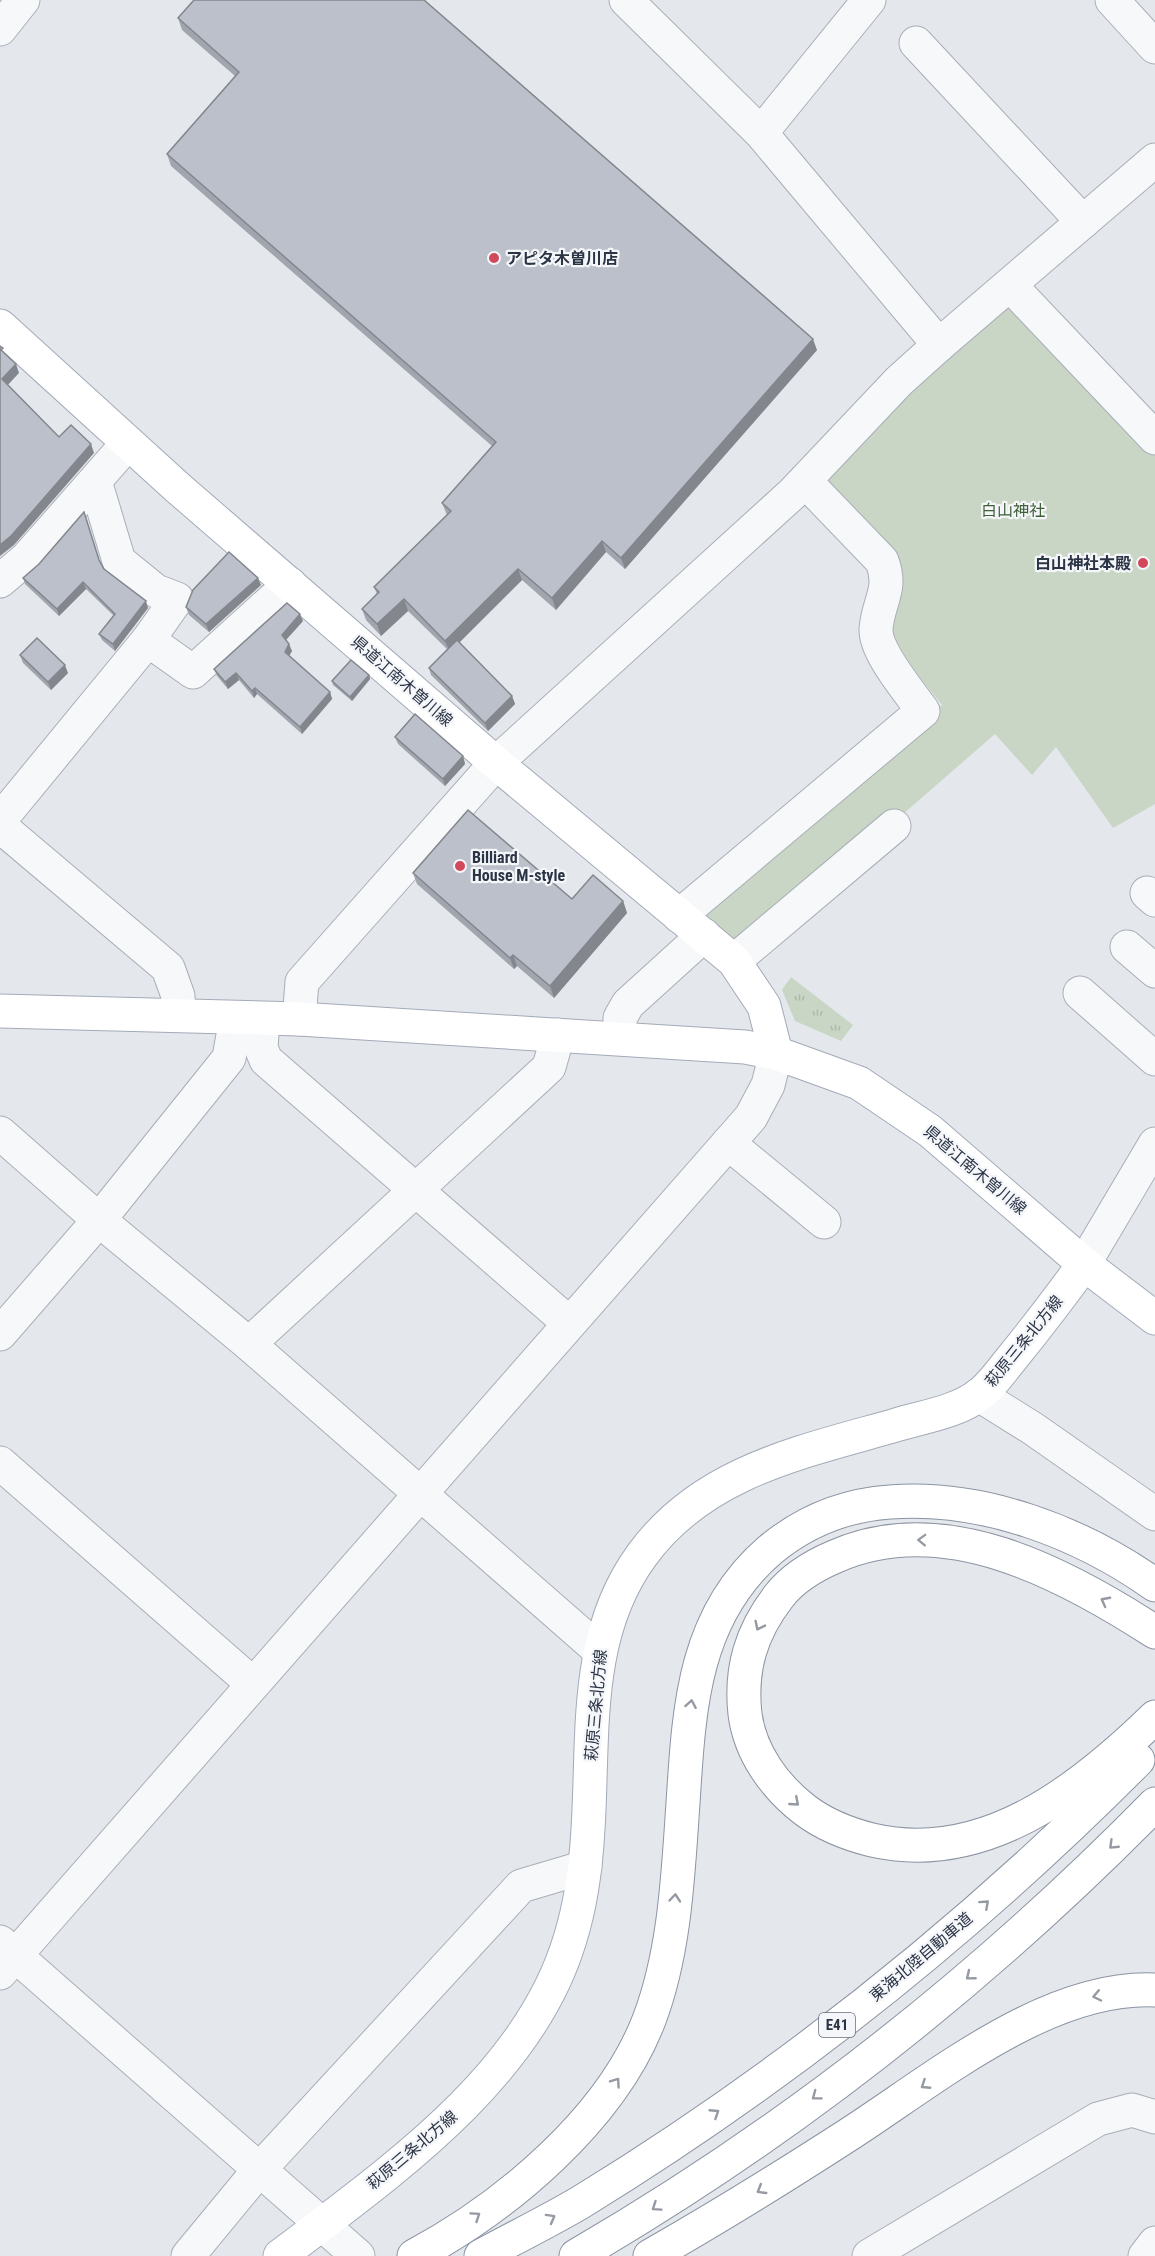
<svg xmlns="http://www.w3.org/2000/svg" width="1155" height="2256" font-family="'Roboto Condensed','Noto Sans JP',sans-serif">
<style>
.grass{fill:url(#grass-tufts)}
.park{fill:#c9d6c5}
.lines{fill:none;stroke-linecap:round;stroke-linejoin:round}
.minor-casing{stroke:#a9aeb7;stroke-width:35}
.major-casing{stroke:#a3abb8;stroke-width:35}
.highway-casing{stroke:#8b94a3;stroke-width:35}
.minor{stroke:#f7f8fa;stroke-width:33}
.major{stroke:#fff;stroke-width:33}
.highway{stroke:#fff;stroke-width:33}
.wall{fill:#a1a5ae}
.shaded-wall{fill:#83868d}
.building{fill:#bbc0ca;stroke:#83868d;stroke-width:1.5}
.oneway{stroke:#959aa2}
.poi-dot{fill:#d1495b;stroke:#f4f6f9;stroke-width:2}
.labels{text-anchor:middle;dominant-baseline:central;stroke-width:4.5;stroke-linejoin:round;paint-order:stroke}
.shield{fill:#f4f6f9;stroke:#676e7b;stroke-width:1.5}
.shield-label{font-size:15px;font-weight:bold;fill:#2b3445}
.poi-label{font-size:16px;font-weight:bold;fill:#2b3445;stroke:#f4f6f9;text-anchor:start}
.park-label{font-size:16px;fill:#3f6138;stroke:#f4f6f9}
.street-label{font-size:16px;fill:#2b3445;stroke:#f4f6f9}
</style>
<defs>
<pattern id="grass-tufts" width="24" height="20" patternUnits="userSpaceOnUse" patternTransform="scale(1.5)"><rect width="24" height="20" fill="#c9d6c5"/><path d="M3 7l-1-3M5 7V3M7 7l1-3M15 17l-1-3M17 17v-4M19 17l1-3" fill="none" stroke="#adb8ab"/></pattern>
</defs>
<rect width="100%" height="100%" fill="#e4e7ec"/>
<!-- grass -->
<path class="grass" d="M 791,977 L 853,1025 L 841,1041 L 795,1021 L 782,990 Z"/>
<!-- park -->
<path class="park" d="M 998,295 L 1155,451 L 1155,804 L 1113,828 L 1056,747 L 1032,775 L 995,734 L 734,961 L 689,923 L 942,705 L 886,636 L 888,577 L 815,470 Z"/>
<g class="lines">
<!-- minor casing -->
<g class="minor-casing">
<g id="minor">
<path d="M 626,0 L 761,133 L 939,345"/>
<path d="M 1112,0 L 1155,47"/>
<path d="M 0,29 L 23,0"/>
<path d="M 916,43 L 1083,222"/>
<path d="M 761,133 L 869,0"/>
<path d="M 1010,285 L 1155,438"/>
<path d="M 95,481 L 119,561 L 156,591 L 177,599 L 148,640"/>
<path d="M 0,581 L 27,558 L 128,443"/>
<path d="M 0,820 L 148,640 L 193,672 L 290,584"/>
<path d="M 0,826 L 168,968 L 178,996 L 179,1015"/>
<path d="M 1147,893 L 1155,900"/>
<path d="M 679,916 L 923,711 C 909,691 875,652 876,629 C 878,601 893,590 882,561 L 805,481"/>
<path d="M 1127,947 L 1155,971"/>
<path d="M 734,961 L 894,826"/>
<path d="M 1080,993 L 1155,1059"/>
<path d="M 263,1019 L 261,1048 L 266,1060 L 569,1323"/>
<path d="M 299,1019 L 302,982 L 496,763 L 792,494 L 899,381 L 939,345 L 1155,160"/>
<path d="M 620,1038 L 620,1018 L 628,1004 L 704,935"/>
<path d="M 0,1133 L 99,1220 L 249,1344 L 599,1650"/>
<path d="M 728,1143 L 824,1222"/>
<path d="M 1084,1264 L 1155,1144"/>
<path d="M 0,1334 L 99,1220 L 229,1058 L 236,1018"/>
<path d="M 249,1344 L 549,1067 L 558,1035"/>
<path d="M 979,1395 L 1032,1428 L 1155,1514"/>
<path d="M 0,1463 L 253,1684"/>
<path d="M 0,1942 L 358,2256"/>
<path d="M 0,1973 L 751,1117 L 768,1085 L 776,1053"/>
<path d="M 188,2256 L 259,2170 L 521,1886 L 585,1867"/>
<path d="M 869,2256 L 1098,2119 L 1132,2110 L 1155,2117"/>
<path d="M 1145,2256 L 1155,2243"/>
</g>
</g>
<!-- major casing -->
<g class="major-casing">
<g id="major">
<path d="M 0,326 L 178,488 L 496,763 L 734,961 L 764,1006 L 776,1053"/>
<path d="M 0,1011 L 299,1019 L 745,1047 L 776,1053 L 859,1083 L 930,1131 L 1084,1264 L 1155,1318"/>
<path d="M 280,2256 C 389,2173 529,2077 570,1939 C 581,1904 586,1866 588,1829 C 594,1735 583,1635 642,1555 C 703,1471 802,1452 896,1425 C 922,1417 958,1412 980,1394 C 992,1385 1002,1370 1012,1358 C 1037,1327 1061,1296 1084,1264"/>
</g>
</g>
<!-- highway casing -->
<g class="highway-casing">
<g id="highway">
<path d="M 1155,1632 C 1064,1573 943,1508 834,1557 C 813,1566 793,1578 779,1596 C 751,1632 740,1669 745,1714 C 750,1753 775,1787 805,1810 C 826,1826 848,1834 872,1840 C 984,1866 1080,1790 1155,1717"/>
<path d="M 414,2256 C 506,2207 611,2119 649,2020 C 675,1952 678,1875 683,1803 C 689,1709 693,1616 770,1550 C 805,1521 845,1505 890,1502 C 983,1495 1080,1532 1155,1585"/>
<path d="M 481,2256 C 514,2238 549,2221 581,2202 C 783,2078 971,1928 1138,1760"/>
<path d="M 576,2256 C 788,2133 984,1978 1155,1804"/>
<path d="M 650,2256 C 717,2218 783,2177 848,2135 C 935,2079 1047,1985 1155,1990"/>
</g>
</g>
<!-- minor -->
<use href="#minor" class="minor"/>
<!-- major -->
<use href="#major" class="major"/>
<!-- highway -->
<use href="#highway" class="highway"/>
</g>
<!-- wall -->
<g class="wall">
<path d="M 178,18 L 817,350 L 625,569 L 606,552 L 556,610 L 522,580 L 459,642 L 512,696 L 515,704 L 488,731 L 431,675 L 429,668 L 447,649 L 408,611 L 381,636 L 366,620 L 362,609 L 377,594 L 374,587 L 447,515 L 442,503 L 492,446 L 171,166 L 167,154 L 235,76 L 182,30 Z"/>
<path d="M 99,561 L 104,569 L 148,608 L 115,651 L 102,640 L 99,634 L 114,616 L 86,589 L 59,616 L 25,584 L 23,578 Z"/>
<path d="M 261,585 L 209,632 L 189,615 L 186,607 Z"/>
<path d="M 303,621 L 286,640 L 292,651 L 289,656 L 330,692 L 332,699 L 302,734 L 257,694 L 254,698 L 239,680 L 228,689 L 217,676 L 214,669 Z"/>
<path d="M 20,655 L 68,673 L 51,690 L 23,663 Z"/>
<path d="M 369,675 L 370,679 L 352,701 L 333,685 L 332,681 Z"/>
<path d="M 395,737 L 463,756 L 465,764 L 445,786 L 398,744 Z"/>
<path d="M 413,873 L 572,899 L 623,901 L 627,913 L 554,998 L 517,966 L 514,969 L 417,884 Z"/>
</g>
<!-- shaded-wall -->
<g class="shaded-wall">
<path d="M 813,339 L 817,350 L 625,569 L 621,558 Z"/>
<path d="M 16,364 L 19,373 L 5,388 L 2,379 Z"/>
<path d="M 91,444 L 94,453 L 14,545 L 0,556 L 0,545 Z"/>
<path d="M 602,541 L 606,552 L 556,610 L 552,598 Z"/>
<path d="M 518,569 L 522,580 L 450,652 L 445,641 Z"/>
<path d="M 258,578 L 261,585 L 209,632 L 206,624 Z"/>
<path d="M 83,582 L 86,589 L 59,616 L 57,609 Z"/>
<path d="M 404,599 L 408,611 L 381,636 L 377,624 Z"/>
<path d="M 146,601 L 148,608 L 115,651 L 113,644 Z"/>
<path d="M 300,614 L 303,621 L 284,642 L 282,635 Z"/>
<path d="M 289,644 L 292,651 L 287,659 L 285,652 Z"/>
<path d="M 65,665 L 68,673 L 51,690 L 48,682 Z"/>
<path d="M 236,673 L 239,680 L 228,689 L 225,682 Z"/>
<path d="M 369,675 L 370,679 L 352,701 L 350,697 Z"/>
<path d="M 255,688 L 257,694 L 254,698 L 252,691 Z"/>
<path d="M 330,692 L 332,699 L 302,734 L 300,727 Z"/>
<path d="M 512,696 L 515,704 L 488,731 L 485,723 Z"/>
<path d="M 463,756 L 465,764 L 445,786 L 443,779 Z"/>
<path d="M 623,901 L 627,913 L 554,998 L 550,986 Z"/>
<path d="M 513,955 L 517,966 L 514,969 L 510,958 Z"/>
</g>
<!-- building -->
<g class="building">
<path d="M 194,0 L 424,0 L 813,339 L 621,558 L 602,541 L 552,598 L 518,569 L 445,641 L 404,599 L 377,624 L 362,609 L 379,592 L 374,587 L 451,511 L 442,503 L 496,442 L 167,154 L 239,72 L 178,18 Z"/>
<path d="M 0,346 L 3,348 L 1,350 L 16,364 L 2,379 L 59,437 L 71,425 L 91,444 L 11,536 L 0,545 Z"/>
<path d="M 84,512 L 99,560 L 104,569 L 146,601 L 113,644 L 99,634 L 115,614 L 83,582 L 57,609 L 23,578 L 39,564 Z"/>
<path d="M 229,552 L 258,578 L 206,624 L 186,607 L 193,590 Z"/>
<path d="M 287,603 L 300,614 L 282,635 L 289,644 L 285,652 L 330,692 L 300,727 L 255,688 L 252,691 L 236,673 L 225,682 L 214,669 Z"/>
<path d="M 37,638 L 65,665 L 48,682 L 20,655 Z"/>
<path d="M 457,640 L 512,696 L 485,723 L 429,668 Z"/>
<path d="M 351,660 L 369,675 L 350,697 L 332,681 Z"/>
<path d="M 415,714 L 463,756 L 443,779 L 395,737 Z"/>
<path d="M 468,810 L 572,899 L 593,875 L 623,901 L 550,986 L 513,955 L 510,958 L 413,873 Z"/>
</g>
<!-- one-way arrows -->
<defs><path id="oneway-chevron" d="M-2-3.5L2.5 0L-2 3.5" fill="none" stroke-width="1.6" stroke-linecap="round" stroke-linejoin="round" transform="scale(1.5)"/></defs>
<g class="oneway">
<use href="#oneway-chevron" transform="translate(922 1540) rotate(-178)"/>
<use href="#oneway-chevron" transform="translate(1105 1601) rotate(-152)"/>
<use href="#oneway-chevron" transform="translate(759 1626) rotate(116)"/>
<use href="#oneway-chevron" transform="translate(691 1704) rotate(-80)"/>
<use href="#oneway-chevron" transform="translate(795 1802) rotate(41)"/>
<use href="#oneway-chevron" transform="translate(1113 1845) rotate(136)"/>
<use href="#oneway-chevron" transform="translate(675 1898) rotate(-85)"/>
<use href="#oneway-chevron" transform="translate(985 1904) rotate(-42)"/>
<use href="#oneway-chevron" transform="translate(970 1976) rotate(141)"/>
<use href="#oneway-chevron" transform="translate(1097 1996) rotate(168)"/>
<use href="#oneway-chevron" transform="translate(616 2082) rotate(-55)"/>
<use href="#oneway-chevron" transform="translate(925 2085) rotate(147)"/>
<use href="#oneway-chevron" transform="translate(816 2096) rotate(143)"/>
<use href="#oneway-chevron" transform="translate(715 2113) rotate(-33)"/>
<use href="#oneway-chevron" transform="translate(761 2190) rotate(149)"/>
<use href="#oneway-chevron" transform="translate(656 2207) rotate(146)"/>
<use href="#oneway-chevron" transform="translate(476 2216) rotate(-34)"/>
<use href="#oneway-chevron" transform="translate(551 2218) rotate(-29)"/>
</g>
<!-- markers -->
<g class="poi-dot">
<circle cx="494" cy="258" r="6"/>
<circle cx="1143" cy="563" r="6"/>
<circle cx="460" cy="866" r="6"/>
</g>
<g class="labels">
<!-- shield labels -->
<rect class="shield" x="819" y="2013" width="36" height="24" rx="4.5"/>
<g class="shield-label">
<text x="837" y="2025">E41</text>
</g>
<!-- poi labels -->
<g class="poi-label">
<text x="506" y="258">アピタ木曽川店</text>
<text x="1131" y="563" text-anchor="end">白山神社本殿</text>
<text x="472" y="857">Billiard<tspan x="472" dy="18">House M-style</tspan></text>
</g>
<!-- park labels -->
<g class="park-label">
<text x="1013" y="510">白山神社</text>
</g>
<!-- street labels -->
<g class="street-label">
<text transform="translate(402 681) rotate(41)">県道江南木曽川線</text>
<text transform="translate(975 1170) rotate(40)">県道江南木曽川線</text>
<text transform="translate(1024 1341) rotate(-51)">萩原三条北方線</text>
<text transform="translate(596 1705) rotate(-85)">萩原三条北方線</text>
<text transform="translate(921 1957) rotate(-40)">東海北陸自動車道</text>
<text transform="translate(412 2150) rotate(-40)">萩原三条北方線</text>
</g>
</g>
</svg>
